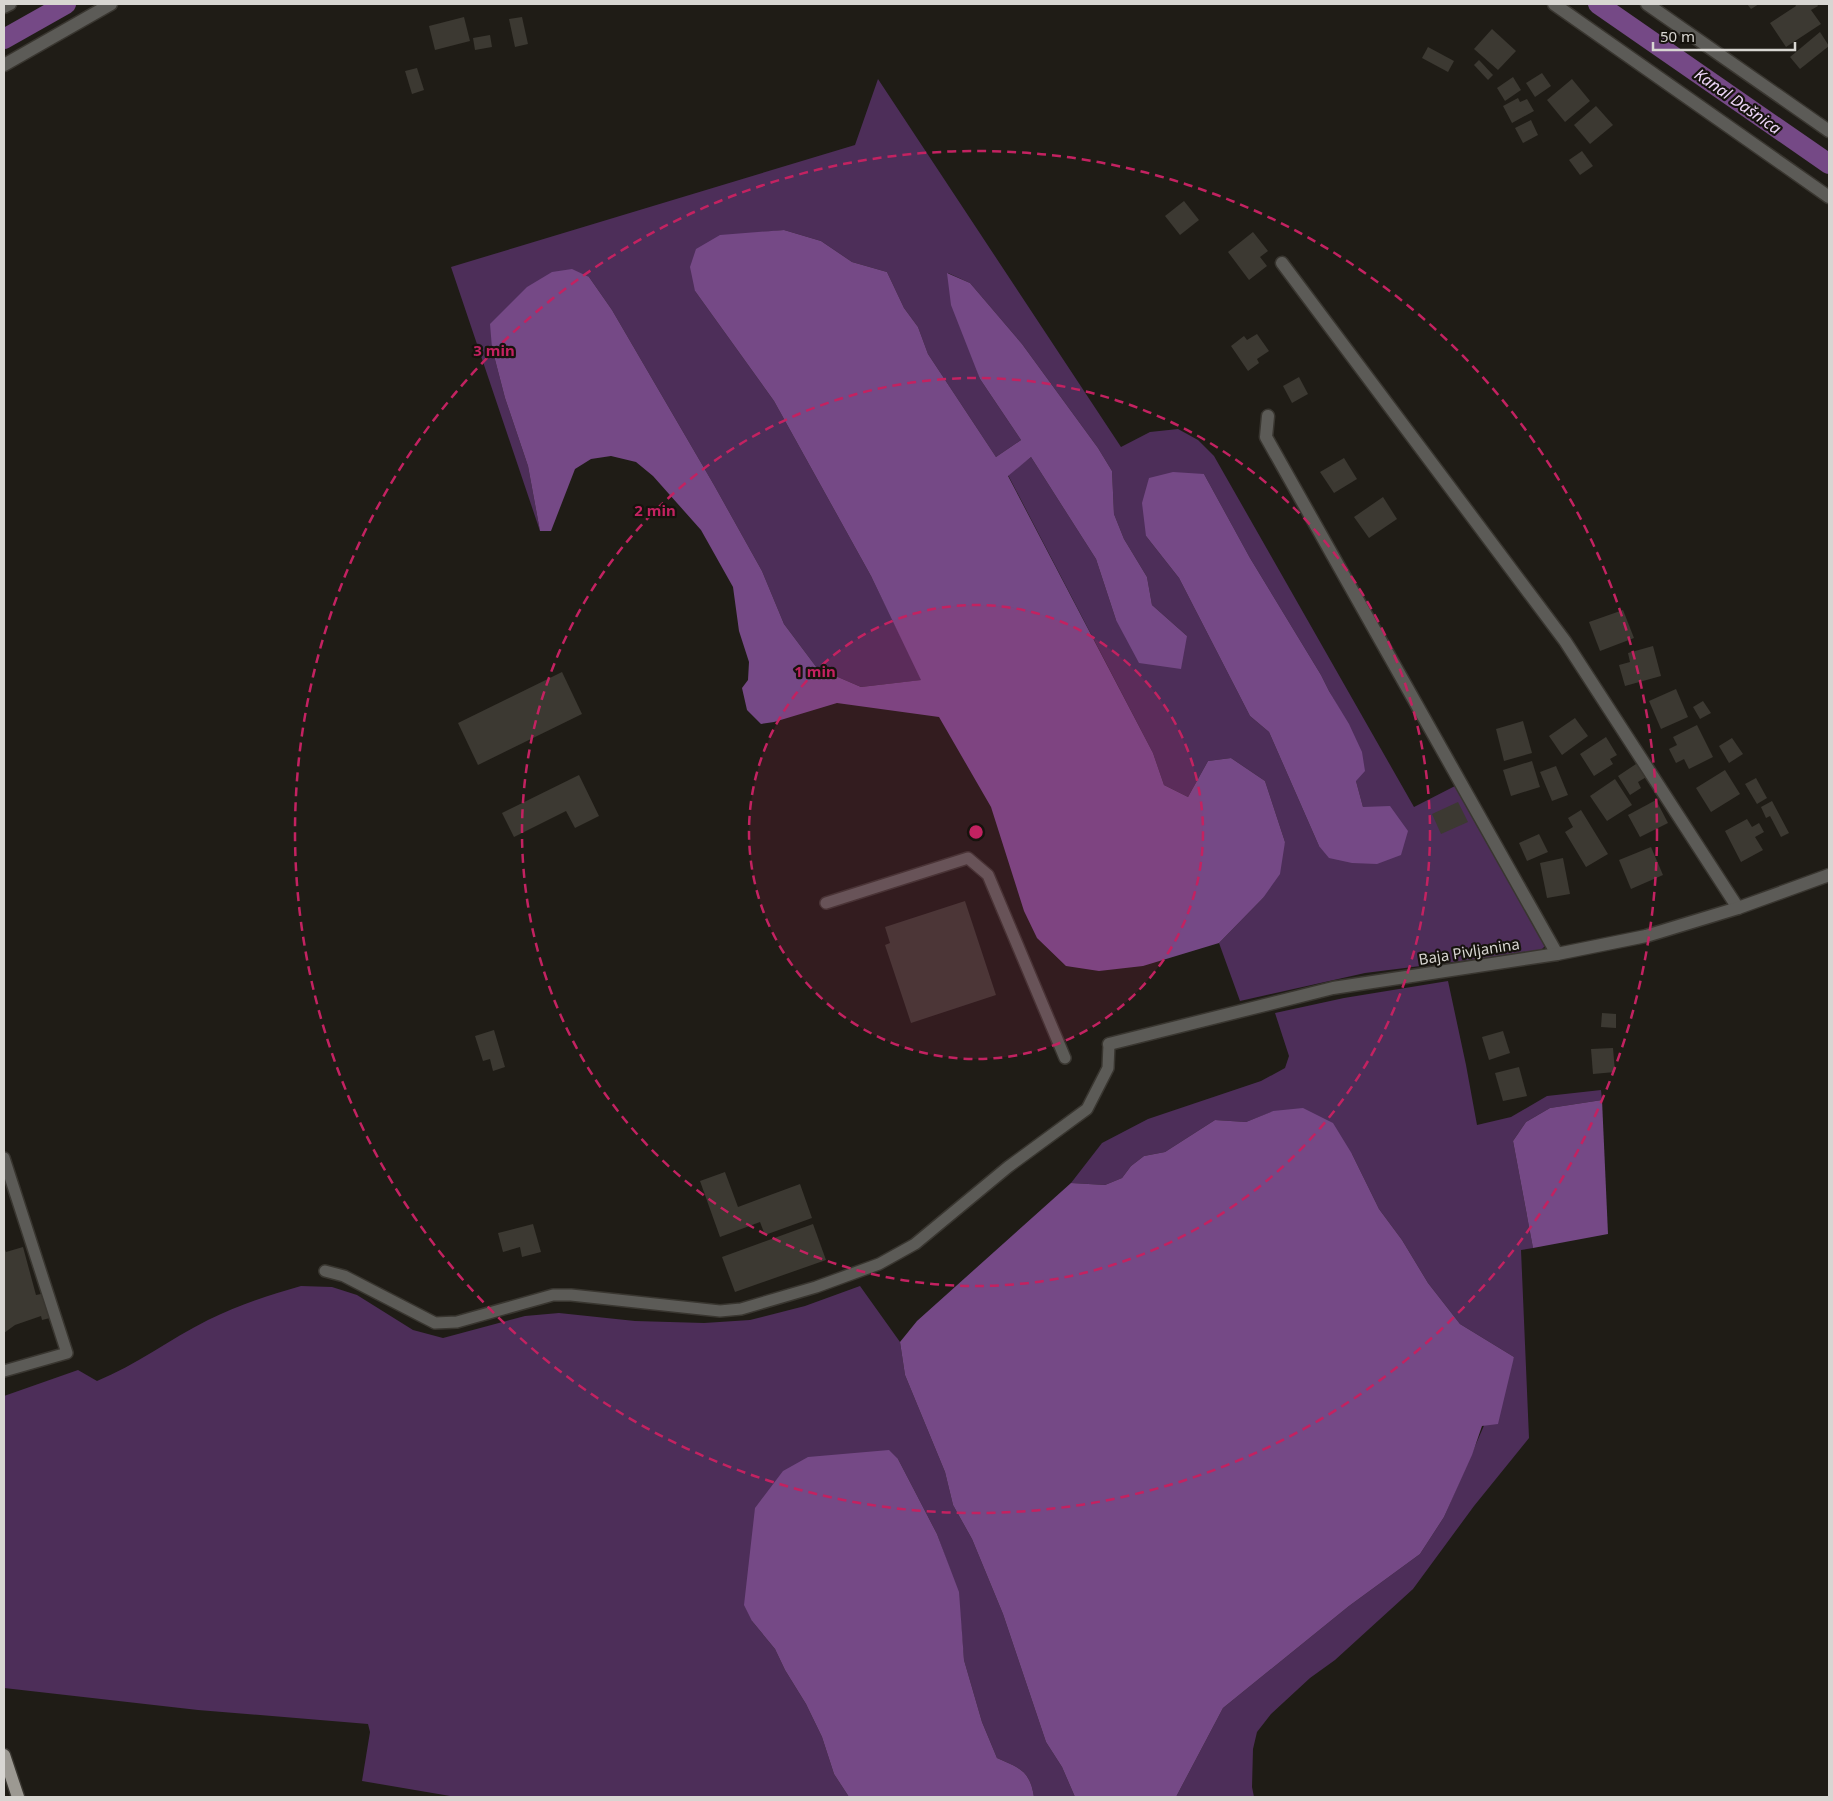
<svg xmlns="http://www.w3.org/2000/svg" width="1833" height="1801" font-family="'Noto Sans',sans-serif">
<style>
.green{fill:#4d2e59;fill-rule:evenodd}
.water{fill:#754986}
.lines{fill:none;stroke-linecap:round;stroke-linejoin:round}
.canal{stroke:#754986;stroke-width:20}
.building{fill:#3c3932}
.lane-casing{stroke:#393630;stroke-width:14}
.street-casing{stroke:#393630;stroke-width:15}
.primary-casing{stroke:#393630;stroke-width:15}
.lane{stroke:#5c5b57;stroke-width:11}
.street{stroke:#5c5b57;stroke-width:12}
.primary{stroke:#9c9992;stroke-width:12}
.ring{fill:none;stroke:#c32261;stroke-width:2.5;stroke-dasharray:9 6}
.labels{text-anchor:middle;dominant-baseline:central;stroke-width:4.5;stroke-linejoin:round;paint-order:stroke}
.street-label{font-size:15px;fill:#d8d6d2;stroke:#16130d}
.water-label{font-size:16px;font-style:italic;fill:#eed6f9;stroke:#16130d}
.centre{fill:#c32261;stroke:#16130d;stroke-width:2.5}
.ring-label{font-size:15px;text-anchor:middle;font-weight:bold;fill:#c32261;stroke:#16130d;stroke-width:4.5;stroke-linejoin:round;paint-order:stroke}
</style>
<rect width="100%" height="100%" fill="#1f1c16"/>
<!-- green -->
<g class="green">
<path d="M 878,79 L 1121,447 L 1150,432 L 1178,429 L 1198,440 L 1214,456 L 1414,807 L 1455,786 L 1545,946 L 1540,951 L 1365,973 L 1240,1001 L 1219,943 L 1263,898 L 1285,842 L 1265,781 L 1231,758 L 1208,761 L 1188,797 L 1164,785 L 1153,753 L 1008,475 L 1031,457 L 1096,559 L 1116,620 L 1187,636 L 1152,605 L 1147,577 L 1124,539 L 1114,514 L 1112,471 L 1098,448 L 1022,344 L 970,283 L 948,273 L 980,379 L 1021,440 L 996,457 L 928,354 L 918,327 L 904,308 L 887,272 L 852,262 L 821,241 L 784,230 L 755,233 L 695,291 L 774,401 L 871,576 L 922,680 L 861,687 L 817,668 L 784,624 L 762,571 L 714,485 L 612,310 L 589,277 L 492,348 L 505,398 L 528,466 L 540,531 L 451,267 L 855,145 ZM 1204,474 L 1250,558 L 1321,675 L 1329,691 L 1348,724 L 1356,781 L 1363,807 L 1319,846 L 1269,732 L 1250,716 L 1179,578 L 1146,536 Z"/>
<path d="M 1448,981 L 1466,1065 L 1477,1125 L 1511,1117 L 1547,1096 L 1601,1090 L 1602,1100 L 1550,1108 L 1526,1122 L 1513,1141 L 1533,1248 L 1521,1250 L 1529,1438 L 1474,1506 L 1413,1589 L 1335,1660 L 1310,1678 L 1271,1714 L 1257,1732 L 1253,1749 L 1252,1787 L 1254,1797 L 1176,1797 L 1223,1708 L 1349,1606 L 1420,1554 L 1444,1517 L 1514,1357 L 1460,1324 L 1428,1283 L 1402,1240 L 1379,1209 L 1352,1154 L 1274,1111 L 1246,1122 L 1215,1120 L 1165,1152 L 1144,1156 L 1131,1166 L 1122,1178 L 1105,1185 L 1071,1183 L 1102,1143 L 1148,1119 L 1261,1081 L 1285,1068 L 1289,1056 L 1275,1013 L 1344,998 Z"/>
<path d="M 301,1286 L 332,1287 L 357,1295 L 413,1330 L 443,1338 L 525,1316 L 559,1313 L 635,1321 L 704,1323 L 750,1320 L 805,1306 L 860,1286 L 900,1342 L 905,1375 L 945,1472 L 953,1505 L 972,1539 L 1003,1614 L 1046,1742 L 1062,1767 L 1075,1797 L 1034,1797 C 1030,1771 1020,1768 997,1758 L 982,1722 L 964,1660 L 958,1592 L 937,1534 L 898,1459 L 752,1621 L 775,1649 L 785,1670 L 806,1704 L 822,1737 L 834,1774 L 849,1797 L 456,1797 L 362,1781 L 370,1732 L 368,1724 L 198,1710 L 4,1688 L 4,1396 L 78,1370 L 97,1381 C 136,1365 170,1339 208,1320 C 238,1305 269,1295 301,1286 Z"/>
</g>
<!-- water -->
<g class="water">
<path d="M 784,230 L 821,241 L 852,262 L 887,272 L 904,308 L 918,327 L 928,354 L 996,457 L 1021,440 L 980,379 L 951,305 L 947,273 L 970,283 L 1022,344 L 1098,448 L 1112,471 L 1114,514 L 1124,539 L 1147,577 L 1152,605 L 1187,636 L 1181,669 L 1139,663 L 1116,620 L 1096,559 L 1031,457 L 1008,476 L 1153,753 L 1164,785 L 1188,797 L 1208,761 L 1231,758 L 1265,781 L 1285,842 L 1280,874 L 1263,898 L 1219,943 L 1143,966 L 1099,971 L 1066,966 L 1037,938 L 1024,911 L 991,807 L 939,717 L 837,703 L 774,722 L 761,724 L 747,710 L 742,688 L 748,680 L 749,662 L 739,631 L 733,587 L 701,530 L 653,476 L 636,462 L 611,456 L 591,459 L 575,469 L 551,531 L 540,531 L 528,466 L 505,398 L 492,348 L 490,324 L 527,287 L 552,272 L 572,269 L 589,277 L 612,310 L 714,485 L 762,571 L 784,624 L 817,668 L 861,687 L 921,680 L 871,576 L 774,401 L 695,291 L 690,267 L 696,249 L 720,235 Z"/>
<path d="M 1173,472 L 1204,474 L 1250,558 L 1321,675 L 1329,691 L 1349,724 L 1362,752 L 1365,771 L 1356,781 L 1363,807 L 1390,806 L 1408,831 L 1401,855 L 1377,864 L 1352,863 L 1329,858 L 1319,846 L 1269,732 L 1250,716 L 1179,578 L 1146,536 L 1142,503 L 1149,478 Z"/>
<path d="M 1602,1100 L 1608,1234 L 1533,1248 L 1513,1141 L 1526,1122 L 1550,1108 Z"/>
<path d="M 1303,1108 L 1333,1123 L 1352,1154 L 1379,1209 L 1402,1240 L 1428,1283 L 1460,1324 L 1514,1357 L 1498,1424 L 1482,1426 L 1472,1455 L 1444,1517 L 1420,1554 L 1349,1606 L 1223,1708 L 1176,1797 L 1075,1797 L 1062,1767 L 1046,1742 L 1003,1614 L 972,1539 L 953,1505 L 945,1472 L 905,1375 L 900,1342 L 917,1321 L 1071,1183 L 1105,1185 L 1122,1178 L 1131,1166 L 1144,1156 L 1165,1152 L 1215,1120 L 1246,1122 L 1273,1111 Z"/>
<path d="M 889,1450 L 898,1459 L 937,1534 L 959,1592 L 964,1660 L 982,1722 L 997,1758 C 1020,1768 1030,1771 1034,1797 L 849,1797 L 834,1774 L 822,1737 L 806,1704 L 785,1670 L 775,1649 L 752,1621 L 744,1605 L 755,1508 L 783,1471 L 808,1457 Z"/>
</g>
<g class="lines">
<!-- canal -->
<g class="canal">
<path d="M 1598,4 L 1829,164"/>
<path d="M 4,39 L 66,4"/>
</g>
</g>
<!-- building -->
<g class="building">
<path d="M 1747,4 L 1759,4 L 1751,9 Z"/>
<path d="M 1795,4 L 1817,4 L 1818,6 L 1811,10 L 1821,24 L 1786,47 L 1770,23 L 1796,6 Z"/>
<path d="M 464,17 L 470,41 L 435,50 L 429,26 Z"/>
<path d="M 522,17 L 528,44 L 515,47 L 509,19 Z"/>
<path d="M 1492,29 L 1516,51 L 1498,70 L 1474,49 Z"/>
<path d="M 1820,32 L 1829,46 L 1800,69 L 1790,57 Z"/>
<path d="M 490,35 L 492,47 L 475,50 L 473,38 Z"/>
<path d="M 1428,47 L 1454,61 L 1448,72 L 1422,58 Z"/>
<path d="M 1479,60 L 1493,75 L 1488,80 L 1474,65 Z"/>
<path d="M 417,68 L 424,90 L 412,94 L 405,71 Z"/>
<path d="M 1542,73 L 1551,86 L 1535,97 L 1526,83 Z"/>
<path d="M 1513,77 L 1521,90 L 1505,101 L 1497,88 Z"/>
<path d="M 1572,79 L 1590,101 L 1565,122 L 1547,100 Z"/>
<path d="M 1518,98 L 1520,102 L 1527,99 L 1534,111 L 1512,123 L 1503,106 Z"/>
<path d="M 1596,106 L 1613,125 L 1590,144 L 1574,125 Z"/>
<path d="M 1531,120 L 1538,135 L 1523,143 L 1515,128 Z"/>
<path d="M 1582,151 L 1593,166 L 1580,175 L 1569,160 Z"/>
<path d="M 1184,201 L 1199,220 L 1180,235 L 1165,216 Z"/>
<path d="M 1253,232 L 1268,251 L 1260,257 L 1267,266 L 1249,280 L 1228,252 Z"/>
<path d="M 1257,334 L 1269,351 L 1257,359 L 1259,363 L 1248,371 L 1231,346 L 1244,336 L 1247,340 Z"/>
<path d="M 1299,377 L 1308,394 L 1292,403 L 1283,386 Z"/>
<path d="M 1344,458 L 1357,479 L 1334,493 L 1320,472 Z"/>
<path d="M 1383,497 L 1397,519 L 1369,538 L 1354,517 Z"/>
<path d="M 1623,610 L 1634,638 L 1600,651 L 1589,622 Z"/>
<path d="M 1653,646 L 1661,676 L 1625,686 L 1619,665 L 1630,662 L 1628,653 Z"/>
<path d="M 562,672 L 582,714 L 478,765 L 458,723 Z"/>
<path d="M 1676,689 L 1688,717 L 1661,729 L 1649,701 Z"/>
<path d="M 1703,701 L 1711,713 L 1700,719 L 1693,707 Z"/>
<path d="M 1575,718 L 1588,736 L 1562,755 L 1549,736 Z"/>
<path d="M 1523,721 L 1532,753 L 1504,761 L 1496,729 Z"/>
<path d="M 1697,725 L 1713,757 L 1689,769 L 1684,759 L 1676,763 L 1669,749 L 1677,745 L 1673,737 Z"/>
<path d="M 1606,737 L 1617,755 L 1610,759 L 1613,764 L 1594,776 L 1580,754 Z"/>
<path d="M 1732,738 L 1743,754 L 1729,763 L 1719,746 Z"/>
<path d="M 1532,761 L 1540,787 L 1511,796 L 1503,770 Z"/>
<path d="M 1639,762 L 1648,776 L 1638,782 L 1641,788 L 1630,795 L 1618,776 Z"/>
<path d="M 1556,766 L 1568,795 L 1552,801 L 1540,772 Z"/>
<path d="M 1725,770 L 1740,794 L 1711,812 L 1696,788 Z"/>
<path d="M 579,775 L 599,816 L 575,828 L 566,811 L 514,837 L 502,813 Z"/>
<path d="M 1756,778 L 1767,798 L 1757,804 L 1745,784 Z"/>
<path d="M 1615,779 L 1632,805 L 1607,821 L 1590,796 Z"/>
<path d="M 1656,800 L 1668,823 L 1640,837 L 1628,815 Z"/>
<path d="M 1772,801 L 1789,833 L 1781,837 L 1770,816 L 1766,818 L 1761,807 Z"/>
<path d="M 1458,802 L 1468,822 L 1441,834 L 1432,814 Z"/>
<path d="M 1581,810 L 1608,854 L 1586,867 L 1565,832 L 1573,827 L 1568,818 Z"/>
<path d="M 1747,819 L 1752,827 L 1759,823 L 1764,832 L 1755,837 L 1763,850 L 1741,862 L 1725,831 Z"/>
<path d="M 1539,834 L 1548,852 L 1527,861 L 1519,843 Z"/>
<path d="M 1651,847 L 1663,875 L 1631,889 L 1619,860 Z"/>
<path d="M 1563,858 L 1570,894 L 1547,898 L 1540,863 Z"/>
<path d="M 965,901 L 996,995 L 911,1023 L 885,945 L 890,943 L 885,927 Z"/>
<path d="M 1602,1013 L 1616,1014 L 1616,1028 L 1601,1027 Z"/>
<path d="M 494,1030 L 505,1067 L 493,1071 L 490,1059 L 483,1061 L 475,1036 Z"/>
<path d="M 1503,1031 L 1510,1053 L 1489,1060 L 1482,1037 Z"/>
<path d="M 1613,1048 L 1615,1072 L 1593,1074 L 1591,1049 Z"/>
<path d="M 1519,1067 L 1527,1096 L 1503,1101 L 1495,1073 Z"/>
<path d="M 725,1172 L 738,1207 L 800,1184 L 812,1218 L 765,1235 L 760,1222 L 720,1237 L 700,1181 Z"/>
<path d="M 533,1224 L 541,1252 L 522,1257 L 520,1247 L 503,1252 L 498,1233 Z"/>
<path d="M 813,1224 L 826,1260 L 735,1292 L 722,1257 Z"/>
<path d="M 4,1247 L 6,1252 L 23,1247 L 36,1295 L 41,1294 L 50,1318 L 42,1320 L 41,1316 L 15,1325 L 4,1333 Z"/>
</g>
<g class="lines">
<!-- lane casing -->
<g class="lane-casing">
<g id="lane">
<path d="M 826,903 L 968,858 L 988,875 L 1065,1058"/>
<path d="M 4,1158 L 67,1353 L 4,1371"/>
<path d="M 325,1271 L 344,1276 L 435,1323 L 457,1322 L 553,1295 L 571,1295 L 720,1311 L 741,1309 L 816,1287 L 879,1264 L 915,1244 L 1008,1167 L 1087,1109 L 1108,1068 L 1109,1044"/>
</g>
</g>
<!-- street casing -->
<g class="street-casing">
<g id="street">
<path d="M 1554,4 L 1829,197"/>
<path d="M 1647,4 L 1829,131"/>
<path d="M 4,7 L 10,4"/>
<path d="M 4,65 L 111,4"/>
<path d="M 1282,263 L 1565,641 L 1738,908"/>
<path d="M 1268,416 L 1266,437 L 1557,954"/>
<path d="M 1109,1044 L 1333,988 L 1557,954 L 1646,936 L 1738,908 L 1829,875"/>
</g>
</g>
<!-- primary casing -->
<g class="primary-casing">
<path id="primary" d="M 4,1755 L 18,1797"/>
</g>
<!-- lane -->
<use href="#lane" class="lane"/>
<!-- street -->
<use href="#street" class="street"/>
<!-- primary -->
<use href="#primary" class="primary"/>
</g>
<!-- distance rings -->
<circle cx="976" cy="832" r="227" fill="#c32261" fill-opacity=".12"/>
<g class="ring">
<circle cx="976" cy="832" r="227"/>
<circle cx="976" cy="832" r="454"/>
<circle cx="976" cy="832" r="681"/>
</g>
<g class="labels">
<!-- street labels -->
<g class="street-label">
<text transform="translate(1469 951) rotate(-9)">Baja Pivljanina</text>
</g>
<!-- water labels -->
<g class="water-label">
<text transform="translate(1738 101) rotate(35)">Kanal Dašnica</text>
</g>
</g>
<circle cx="976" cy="832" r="8" class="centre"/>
<g class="ring-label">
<text x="494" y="356">3 min</text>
<text x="655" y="516">2 min</text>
<text x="815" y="677">1 min</text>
</g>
<!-- border -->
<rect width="1833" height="1801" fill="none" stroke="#d8d6d2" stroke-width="10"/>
<!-- scale -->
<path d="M1653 42v8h142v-8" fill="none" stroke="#d8d6d2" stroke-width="2.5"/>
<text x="1660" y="42" font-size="15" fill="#d8d6d2" stroke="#16130d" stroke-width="4" paint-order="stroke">50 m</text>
</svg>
